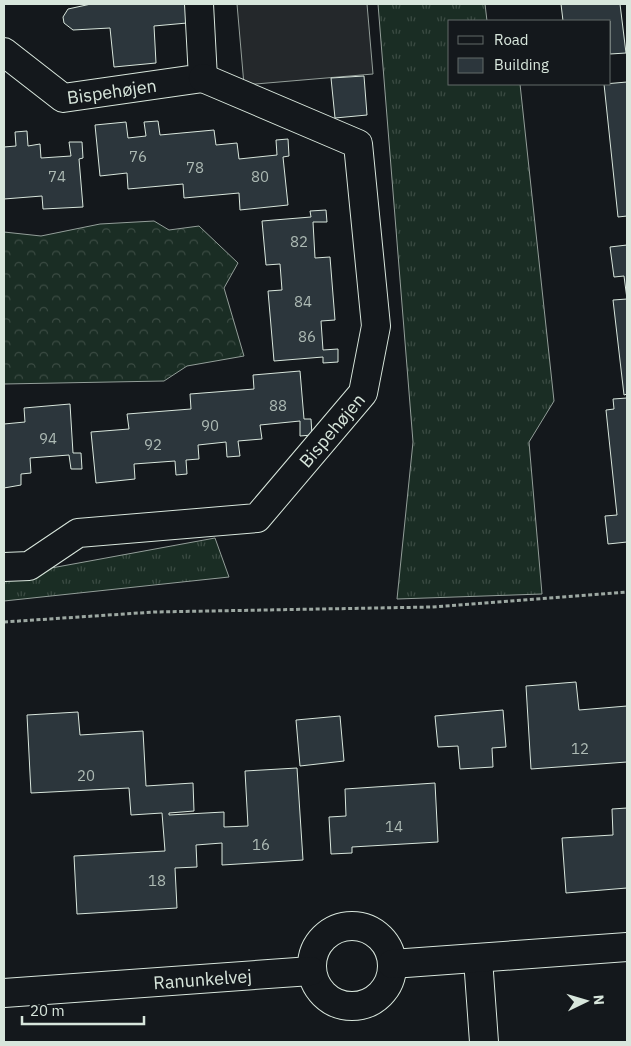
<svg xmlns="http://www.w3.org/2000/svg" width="631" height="1046" font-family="'IBM Plex Sans',sans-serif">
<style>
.grass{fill:url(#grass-tufts);stroke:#939e99}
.forest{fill:url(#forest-crowns);stroke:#939e99}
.parking{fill:#24282b;stroke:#939e99}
.building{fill:#2c363c;stroke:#d8e6dc}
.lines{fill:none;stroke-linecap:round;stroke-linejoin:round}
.minor-casing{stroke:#d8e6dc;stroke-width:30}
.path{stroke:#9da8a2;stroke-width:3;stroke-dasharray:4 2.5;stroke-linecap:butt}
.minor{stroke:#14181c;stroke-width:28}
.labels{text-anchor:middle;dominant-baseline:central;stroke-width:4;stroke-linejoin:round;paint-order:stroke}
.number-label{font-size:15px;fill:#adbab4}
.street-label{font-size:18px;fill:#d8e6dc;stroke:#14181c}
</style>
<defs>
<pattern id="grass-tufts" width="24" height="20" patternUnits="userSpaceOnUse" patternTransform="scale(1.25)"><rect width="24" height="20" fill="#1a2d24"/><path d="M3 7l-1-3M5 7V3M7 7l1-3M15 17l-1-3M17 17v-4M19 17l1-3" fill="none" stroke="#3b4b43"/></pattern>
<pattern id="forest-crowns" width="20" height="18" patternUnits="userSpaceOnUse" patternTransform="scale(1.25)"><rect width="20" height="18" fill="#1a2d24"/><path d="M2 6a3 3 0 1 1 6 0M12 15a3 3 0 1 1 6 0" fill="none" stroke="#3b4b43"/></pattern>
</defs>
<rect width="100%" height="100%" fill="#14181c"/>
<!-- grass -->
<g class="grass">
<path d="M 378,4 L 485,4 L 487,21 L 450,21 L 450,84 L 520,84 L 554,401 L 529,442 L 542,594 L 397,599 L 413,442 Z"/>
<path d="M 215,538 L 229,577 L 4,601 L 4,573 L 35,571 Z"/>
</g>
<!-- forest -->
<path class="forest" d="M 154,221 L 169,230 L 199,226 L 238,263 L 224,288 L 244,356 L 187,366 L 164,381 L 4,384 L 4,232 L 41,236 L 100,224 Z"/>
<!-- parking -->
<path class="parking" d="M 237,4 L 367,4 L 373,74 L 244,85 Z"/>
<!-- building -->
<g class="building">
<path d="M 91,4 L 185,4 L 187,23 L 154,26 L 156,63 L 114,67 L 110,28 L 73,30 L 64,23 L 63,17 L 68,9 Z"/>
<path d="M 561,4 L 620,4 L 626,53 L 610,54 L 610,21 L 563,21 Z"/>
<path d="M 364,76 L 367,115 L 335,118 L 331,78 Z"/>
<path d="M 627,82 L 627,216 L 618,217 L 604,84 Z"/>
<path d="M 158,121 L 160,135 L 214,130 L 216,145 L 237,143 L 239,159 L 277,155 L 276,140 L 288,139 L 289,156 L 283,157 L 288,205 L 240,210 L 239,193 L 184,198 L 183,184 L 128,189 L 127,173 L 100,176 L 95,125 L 126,122 L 128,138 L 146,136 L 144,122 Z"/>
<path d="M 27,131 L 28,146 L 40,144 L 41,158 L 71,156 L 69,142 L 82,142 L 83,158 L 79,159 L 83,207 L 43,209 L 42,196 L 4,199 L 4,147 L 16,146 L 15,132 Z"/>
<path d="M 326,210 L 327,222 L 313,222 L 315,258 L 330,257 L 335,320 L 321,321 L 323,350 L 338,349 L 338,362 L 323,363 L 323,357 L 274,361 L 268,291 L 282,290 L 280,264 L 266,265 L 262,221 L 311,217 L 310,211 Z"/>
<path d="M 627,245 L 627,394 L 624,395 L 613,300 L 627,299 L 624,276 L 614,277 L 610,247 Z"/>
<path d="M 300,371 L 304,419 L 311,419 L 312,435 L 300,436 L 300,421 L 260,425 L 262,439 L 238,441 L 240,456 L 227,457 L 226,442 L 198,445 L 199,459 L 186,460 L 187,474 L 176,475 L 175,461 L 134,464 L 135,479 L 96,483 L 91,432 L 129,429 L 127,414 L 191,409 L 190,394 L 254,389 L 253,375 Z"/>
<path d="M 627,398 L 627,542 L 608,544 L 605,516 L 617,515 L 606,410 L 614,409 L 613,399 Z"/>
<path d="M 70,404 L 73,453 L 81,453 L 82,469 L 71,469 L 69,455 L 30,458 L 31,473 L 21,474 L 21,485 L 4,488 L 4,424 L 25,422 L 24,408 Z"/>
<path d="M 576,682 L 579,710 L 627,706 L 627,762 L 531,769 L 526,686 Z"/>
<path d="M 503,710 L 506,747 L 492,748 L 493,767 L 460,769 L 458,746 L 438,747 L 435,716 Z"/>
<path d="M 78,712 L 80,735 L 143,731 L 146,786 L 193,783 L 194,811 L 169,813 L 169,815 L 224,812 L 224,827 L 248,826 L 245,771 L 297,768 L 303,860 L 222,865 L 222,843 L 196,845 L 197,867 L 175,868 L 177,908 L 77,914 L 74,856 L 165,851 L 162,813 L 131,815 L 129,788 L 31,793 L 27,715 Z"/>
<path d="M 340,716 L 344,761 L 300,766 L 296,720 Z"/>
<path d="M 435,783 L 438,842 L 352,847 L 352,853 L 331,854 L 329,817 L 346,816 L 345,789 Z"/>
<path d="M 627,808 L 627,888 L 566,893 L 562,838 L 613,835 L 612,809 Z"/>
</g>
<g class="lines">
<!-- minor casing -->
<g class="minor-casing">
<g id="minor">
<path id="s1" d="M 4,52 L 63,98 L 203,78 L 199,4"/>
<path id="s2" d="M 4,567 L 29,566 L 78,533 L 257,518 L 363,393 L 376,326 L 358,144 L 203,78"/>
<circle cx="352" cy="966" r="40"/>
<path d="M 478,959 L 484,1042"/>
<path d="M 392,964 L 627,947"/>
<path id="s3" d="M 4,993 L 311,971"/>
</g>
</g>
<!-- path -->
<path class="path" d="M 4,622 L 154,612 L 432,607 L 627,592"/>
<!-- minor -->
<use href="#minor" class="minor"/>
</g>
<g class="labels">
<!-- number labels -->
<g class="number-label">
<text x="138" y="156">76</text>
<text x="195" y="167">78</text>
<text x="57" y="176">74</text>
<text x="260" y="176">80</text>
<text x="299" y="241">82</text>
<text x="303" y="301">84</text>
<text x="307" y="336">86</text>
<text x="278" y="405">88</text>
<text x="210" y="425">90</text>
<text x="48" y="438">94</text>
<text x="153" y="444">92</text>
<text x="580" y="748">12</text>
<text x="86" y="775">20</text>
<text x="394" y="826">14</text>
<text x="261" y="844">16</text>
<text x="157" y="880">18</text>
</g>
<!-- street labels -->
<g class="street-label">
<text stroke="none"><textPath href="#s1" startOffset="124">Bispehøjen</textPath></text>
<text stroke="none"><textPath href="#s2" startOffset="379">Bispehøjen</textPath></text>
<text stroke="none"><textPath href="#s3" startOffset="199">Ranunkelvej</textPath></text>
</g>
</g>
<!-- border -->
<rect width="631" height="1046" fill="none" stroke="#d8e6dc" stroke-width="10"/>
<!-- legend -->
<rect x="448" y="20" width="162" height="65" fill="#14181c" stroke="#626a69"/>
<rect x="458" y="36" width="25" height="8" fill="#14181c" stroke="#626a69"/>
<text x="494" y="45" font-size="15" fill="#d8e6dc">Road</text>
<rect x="458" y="58" width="25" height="15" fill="#2c363c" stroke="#626a69"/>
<text x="494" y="70" font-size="15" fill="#d8e6dc">Building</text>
<!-- north arrow -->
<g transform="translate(586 1001) rotate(85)" stroke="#14181c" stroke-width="4" paint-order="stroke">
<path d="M0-4L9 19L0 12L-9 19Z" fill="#d8e6dc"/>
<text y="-8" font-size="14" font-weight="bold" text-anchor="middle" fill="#d8e6dc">N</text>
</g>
<!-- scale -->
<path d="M22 1016v8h122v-8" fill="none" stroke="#d8e6dc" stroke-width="2.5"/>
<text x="30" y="1016" font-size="15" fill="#d8e6dc" stroke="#14181c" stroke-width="4" paint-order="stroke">20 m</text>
</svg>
